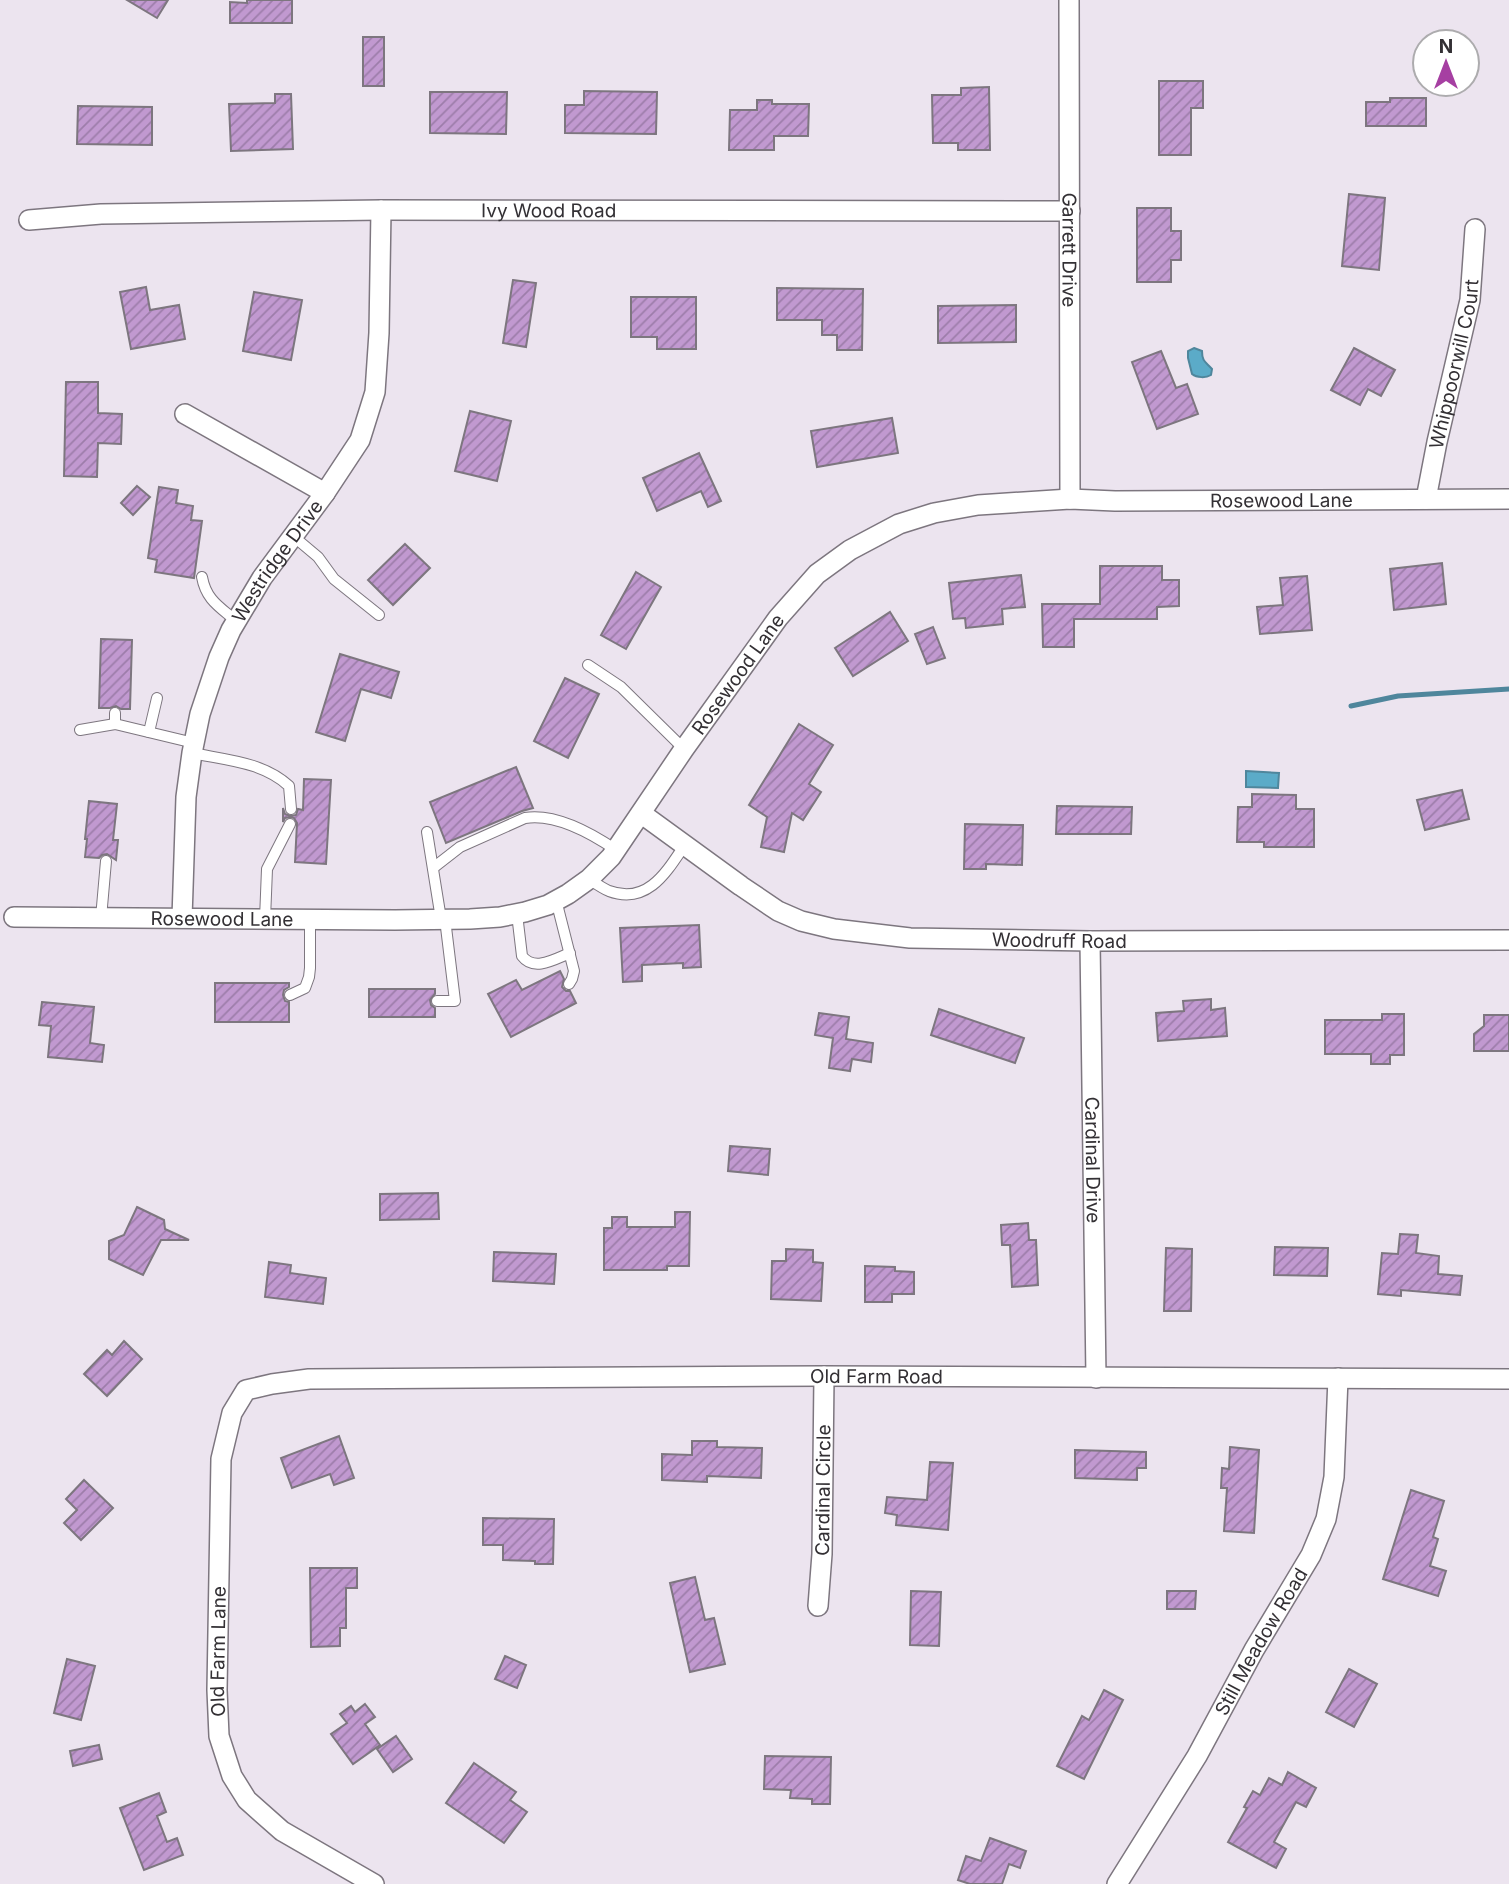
<svg xmlns="http://www.w3.org/2000/svg" width="1509" height="1884" font-family="Inter,sans-serif">
<style>
.water{fill:#5babc8;stroke:#4f869c;stroke-width:2}
.lines{fill:none;stroke-linecap:round;stroke-linejoin:round}
.stream{stroke:#4f869c;stroke-width:5}
.building{fill:url(#building-hatch);stroke:#7d767f;stroke-width:2}
.service-casing{stroke:#7d767f;stroke-width:12}
.minor-casing{stroke:#7d767f;stroke-width:22}
.service{stroke:#fff;stroke-width:10}
.minor{stroke:#fff;stroke-width:19}
.labels{text-anchor:middle;dominant-baseline:central;stroke-width:5;stroke-linejoin:round;paint-order:stroke}
.street-label{font-size:19px;fill:#333034;stroke:#fff}
</style>
<defs>
<pattern id="building-hatch" width="6" height="6" patternUnits="userSpaceOnUse" patternTransform="scale(1.75)"><rect width="6" height="6" fill="#c199d0"/><path d="M-1 1l2-2M0 6l6-6M5 7l2-2" fill="none" stroke="#9d7daa"/></pattern>
</defs>
<rect width="100%" height="100%" fill="#ece4ef"/>
<!-- water -->
<g class="water">
<path d="M 1194,348 L 1202,351 C 1202,362 1206,362 1212,369 L 1211,375 C 1206,378 1197,378 1192,374 L 1188,358 L 1188,351 Z"/>
<path d="M 1246,771 L 1279,773 L 1278,788 L 1246,787 Z"/>
</g>
<g class="lines">
<!-- stream -->
<path class="stream" d="M 1351,706 L 1398,696 L 1509,689"/>
</g>
<!-- building -->
<g class="building">
<path d="M 127,0 L 168,0 L 157,18 Z"/>
<path d="M 247,0 L 292,0 L 292,23 L 230,23 L 230,2 L 247,3 Z"/>
<rect x="363" y="37" width="21" height="49"/>
<path d="M 1159,81 L 1203,81 L 1203,108 L 1191,108 L 1191,155 L 1159,155 Z"/>
<path d="M 989,87 L 990,150 L 958,150 L 958,143 L 933,143 L 932,95 L 961,95 L 961,88 Z"/>
<path d="M 584,91 L 657,92 L 656,134 L 565,133 L 565,105 L 584,105 Z"/>
<path d="M 430,92 L 507,92 L 506,134 L 430,133 Z"/>
<path d="M 275,94 L 291,94 L 293,149 L 231,151 L 229,104 L 275,103 Z"/>
<path d="M 1390,98 L 1426,98 L 1426,126 L 1366,126 L 1366,102 L 1390,102 Z"/>
<path d="M 757,100 L 772,100 L 772,104 L 809,104 L 808,136 L 774,136 L 774,150 L 729,150 L 730,110 L 757,110 Z"/>
<path d="M 78,106 L 152,107 L 152,145 L 77,144 Z"/>
<path d="M 1349,194 L 1385,198 L 1379,270 L 1342,266 Z"/>
<path d="M 1137,208 L 1171,208 L 1171,231 L 1181,231 L 1181,260 L 1171,260 L 1171,282 L 1137,282 Z"/>
<path d="M 513,280 L 536,283 L 526,347 L 503,343 Z"/>
<path d="M 146,287 L 150,310 L 179,305 L 185,339 L 131,349 L 120,292 Z"/>
<path d="M 777,288 L 863,289 L 862,350 L 837,350 L 837,335 L 822,335 L 822,320 L 777,320 Z"/>
<path d="M 254,292 L 302,300 L 291,360 L 243,351 Z"/>
<path d="M 631,297 L 696,297 L 696,349 L 657,349 L 657,337 L 631,337 Z"/>
<path d="M 1016,305 L 1016,342 L 938,343 L 938,306 Z"/>
<path d="M 1354,348 L 1395,370 L 1381,396 L 1368,389 L 1360,405 L 1331,390 Z"/>
<path d="M 1161,351 L 1176,388 L 1187,384 L 1198,414 L 1157,429 L 1132,362 Z"/>
<path d="M 66,382 L 98,382 L 98,413 L 122,414 L 121,444 L 98,443 L 97,477 L 64,476 Z"/>
<path d="M 470,411 L 511,421 L 497,481 L 455,471 Z"/>
<path d="M 892,418 L 898,453 L 817,467 L 811,431 Z"/>
<path d="M 699,453 L 721,501 L 708,507 L 701,491 L 657,511 L 643,478 Z"/>
<path d="M 137,486 L 150,497 L 133,515 L 121,503 Z"/>
<path d="M 159,487 L 178,490 L 176,503 L 193,506 L 191,520 L 202,521 L 194,578 L 155,572 L 157,560 L 148,558 Z"/>
<path d="M 405,544 L 430,568 L 393,605 L 368,580 Z"/>
<path d="M 1442,563 L 1446,604 L 1394,610 L 1390,569 Z"/>
<path d="M 1100,566 L 1162,566 L 1162,580 L 1179,580 L 1179,606 L 1157,607 L 1157,619 L 1074,619 L 1074,647 L 1043,647 L 1042,604 L 1100,604 Z"/>
<path d="M 636,572 L 661,587 L 626,649 L 601,635 Z"/>
<path d="M 1021,575 L 1025,607 L 1002,609 L 1003,624 L 966,628 L 965,618 L 953,619 L 949,583 Z"/>
<path d="M 1307,576 L 1312,630 L 1260,634 L 1257,607 L 1283,605 L 1280,578 Z"/>
<path d="M 890,612 L 908,641 L 853,676 L 835,648 Z"/>
<path d="M 933,627 L 945,658 L 927,664 L 915,634 Z"/>
<path d="M 101,639 L 132,640 L 130,709 L 121,709 L 116,706 L 110,708 L 99,708 Z"/>
<path d="M 340,654 L 399,672 L 391,698 L 361,689 L 345,741 L 316,732 Z"/>
<path d="M 565,678 L 599,694 L 568,758 L 534,741 Z"/>
<path d="M 799,724 L 833,745 L 809,784 L 821,792 L 803,820 L 792,813 L 784,852 L 761,847 L 767,817 L 749,805 Z"/>
<path d="M 516,767 L 533,808 L 522,811 L 446,843 L 430,802 Z"/>
<path d="M 304,779 L 331,780 L 326,864 L 295,862 L 297,823 L 294,818 L 290,817 L 285,818 L 283,822 L 283,808 L 285,814 L 291,816 L 296,815 L 298,809 L 303,810 Z"/>
<path d="M 1462,790 L 1469,819 L 1425,830 L 1417,800 Z"/>
<path d="M 1252,794 L 1296,795 L 1296,809 L 1314,809 L 1314,847 L 1264,847 L 1264,842 L 1237,842 L 1238,807 L 1252,807 Z"/>
<path d="M 89,801 L 117,804 L 113,840 L 118,840 L 116,860 L 107,854 L 102,855 L 99,858 L 85,857 L 87,839 L 85,839 Z"/>
<path d="M 1057,806 L 1132,807 L 1131,834 L 1056,834 Z"/>
<path d="M 965,824 L 1023,825 L 1022,865 L 986,864 L 986,869 L 964,869 Z"/>
<path d="M 699,925 L 701,967 L 683,968 L 683,963 L 642,965 L 642,981 L 623,982 L 620,928 Z"/>
<path d="M 560,971 L 564,979 L 562,987 L 566,991 L 570,991 L 576,1003 L 511,1037 L 488,994 L 516,980 L 522,990 Z"/>
<path d="M 215,983 L 289,983 L 289,987 L 284,990 L 283,995 L 285,1001 L 289,1002 L 289,1022 L 215,1022 Z"/>
<path d="M 369,989 L 435,989 L 435,994 L 430,1000 L 431,1005 L 435,1008 L 435,1017 L 369,1017 Z"/>
<path d="M 1211,999 L 1211,1010 L 1225,1008 L 1227,1036 L 1158,1041 L 1156,1013 L 1184,1011 L 1183,1001 Z"/>
<path d="M 42,1002 L 94,1007 L 90,1043 L 104,1045 L 102,1062 L 48,1057 L 51,1026 L 39,1025 Z"/>
<path d="M 939,1009 L 1024,1038 L 1015,1063 L 931,1035 Z"/>
<path d="M 819,1013 L 849,1017 L 846,1039 L 873,1043 L 871,1062 L 852,1059 L 850,1071 L 829,1068 L 833,1038 L 815,1035 Z"/>
<path d="M 1382,1014 L 1404,1014 L 1404,1055 L 1390,1055 L 1390,1064 L 1371,1064 L 1371,1054 L 1325,1054 L 1325,1020 L 1382,1020 Z"/>
<path d="M 1484,1015 L 1509,1015 L 1509,1051 L 1474,1051 L 1474,1034 L 1484,1026 Z"/>
<path d="M 730,1146 L 770,1149 L 768,1175 L 728,1171 Z"/>
<path d="M 438,1193 L 439,1219 L 380,1220 L 380,1194 Z"/>
<path d="M 137,1207 L 164,1220 L 165,1229 L 189,1240 L 161,1240 L 143,1275 L 109,1259 L 109,1241 L 124,1235 Z"/>
<path d="M 675,1212 L 690,1212 L 689,1266 L 667,1266 L 667,1270 L 604,1270 L 604,1228 L 612,1228 L 612,1217 L 627,1217 L 627,1227 L 675,1227 Z"/>
<path d="M 1028,1223 L 1029,1240 L 1036,1240 L 1038,1285 L 1012,1287 L 1010,1245 L 1002,1245 L 1001,1225 Z"/>
<path d="M 1400,1234 L 1418,1235 L 1416,1253 L 1439,1256 L 1438,1274 L 1462,1276 L 1460,1295 L 1401,1290 L 1401,1296 L 1378,1294 L 1382,1253 L 1398,1254 Z"/>
<path d="M 1275,1247 L 1328,1248 L 1327,1276 L 1274,1275 Z"/>
<path d="M 1166,1248 L 1192,1249 L 1191,1311 L 1164,1311 Z"/>
<path d="M 786,1249 L 813,1250 L 813,1262 L 823,1263 L 821,1301 L 771,1299 L 772,1261 L 786,1261 Z"/>
<path d="M 494,1252 L 556,1254 L 554,1284 L 493,1281 Z"/>
<path d="M 269,1262 L 291,1265 L 290,1273 L 326,1278 L 323,1304 L 265,1297 Z"/>
<path d="M 865,1266 L 895,1267 L 895,1271 L 914,1272 L 914,1294 L 892,1294 L 892,1302 L 865,1302 Z"/>
<path d="M 124,1341 L 142,1359 L 107,1396 L 84,1374 L 107,1350 L 112,1355 Z"/>
<path d="M 339,1436 L 354,1478 L 334,1485 L 330,1474 L 292,1488 L 281,1458 Z"/>
<path d="M 692,1441 L 717,1441 L 717,1447 L 762,1448 L 761,1478 L 707,1476 L 707,1482 L 662,1480 L 662,1454 L 692,1455 Z"/>
<path d="M 1230,1447 L 1259,1450 L 1254,1533 L 1224,1531 L 1227,1488 L 1221,1488 L 1222,1468 L 1229,1469 Z"/>
<path d="M 1075,1450 L 1146,1452 L 1146,1468 L 1137,1468 L 1137,1480 L 1075,1478 Z"/>
<path d="M 930,1462 L 953,1463 L 948,1530 L 896,1525 L 897,1515 L 885,1513 L 887,1497 L 927,1500 Z"/>
<path d="M 84,1480 L 113,1508 L 81,1540 L 64,1523 L 77,1510 L 66,1499 Z"/>
<path d="M 1411,1490 L 1444,1501 L 1433,1537 L 1438,1539 L 1430,1566 L 1446,1571 L 1438,1596 L 1383,1579 Z"/>
<path d="M 483,1518 L 554,1519 L 553,1564 L 535,1564 L 535,1561 L 503,1560 L 503,1545 L 483,1545 Z"/>
<path d="M 310,1568 L 357,1568 L 357,1588 L 346,1588 L 346,1628 L 340,1628 L 340,1646 L 311,1647 Z"/>
<path d="M 695,1577 L 705,1620 L 714,1618 L 725,1664 L 690,1672 L 670,1583 Z"/>
<path d="M 911,1591 L 941,1592 L 939,1646 L 910,1645 Z"/>
<path d="M 1167,1591 L 1196,1591 L 1195,1609 L 1167,1609 Z"/>
<path d="M 505,1656 L 526,1665 L 517,1688 L 495,1679 Z"/>
<path d="M 67,1659 L 95,1666 L 81,1720 L 54,1713 Z"/>
<path d="M 1349,1669 L 1377,1684 L 1354,1727 L 1326,1712 Z"/>
<path d="M 1104,1690 L 1123,1700 L 1084,1779 L 1057,1766 L 1082,1716 L 1089,1720 Z"/>
<path d="M 365,1704 L 375,1717 L 365,1724 L 380,1745 L 353,1764 L 331,1734 L 347,1723 L 340,1714 L 351,1706 L 355,1712 Z"/>
<path d="M 396,1736 L 412,1759 L 393,1772 L 377,1749 Z"/>
<path d="M 99,1745 L 102,1759 L 73,1766 L 70,1751 Z"/>
<path d="M 765,1756 L 831,1757 L 830,1804 L 812,1804 L 812,1799 L 790,1798 L 791,1790 L 764,1789 Z"/>
<path d="M 474,1763 L 516,1792 L 510,1800 L 527,1812 L 504,1843 L 446,1803 Z"/>
<path d="M 1288,1772 L 1316,1788 L 1306,1807 L 1296,1802 L 1274,1842 L 1286,1849 L 1276,1868 L 1228,1842 L 1247,1808 L 1244,1807 L 1253,1791 L 1260,1795 L 1269,1778 L 1282,1785 Z"/>
<path d="M 159,1793 L 166,1812 L 157,1816 L 167,1842 L 177,1838 L 183,1855 L 144,1870 L 120,1808 Z"/>
<path d="M 990,1838 L 1026,1851 L 1020,1868 L 1009,1864 L 1002,1884 L 970,1884 L 958,1880 L 966,1856 L 981,1861 Z"/>
</g>
<g class="lines">
<!-- service casing -->
<g class="service-casing">
<g id="service">
<path d="M 293,536 L 318,557 L 334,579 L 379,615"/>
<path d="M 202,577 C 206,600 220,607 236,621"/>
<path d="M 588,665 L 621,687 L 684,749"/>
<path d="M 115,724 L 115,713"/>
<path d="M 80,730 L 115,724 L 194,743"/>
<path d="M 149,732 L 157,698"/>
<path d="M 192,753 C 226,760 263,762 289,786 L 291,809"/>
<path d="M 427,832 L 441,919"/>
<path d="M 433,868 L 460,847 L 525,818 C 556,813 591,833 616,850"/>
<path d="M 589,879 C 595,883 602,888 609,891 C 647,905 666,873 684,846"/>
<path d="M 556,900 L 574,971 L 572,979 L 569,984"/>
<path d="M 517,914 L 522,956 C 534,972 555,959 570,953"/>
<path d="M 101,918 L 106,861"/>
<path d="M 265,919 L 267,869 L 290,824"/>
<path d="M 290,995 L 305,988 L 309,977 L 310,968 L 310,919"/>
<path d="M 437,1001 L 455,1001 L 445,919"/>
</g>
</g>
<!-- minor casing -->
<g class="minor-casing">
<g id="minor">
<path id="s1" d="M 1069,0 L 1070,499"/>
<path id="s2" d="M 29,220 L 101,214 L 381,210 L 1070,211"/>
<path d="M 185,414 L 325,493"/>
<path id="s3" d="M 1426,499 L 1437,442 L 1470,300 L 1475,229"/>
<path id="s4" d="M 642,814 L 741,886 L 778,911 L 801,921 L 834,929 L 910,938 L 1090,941 L 1509,940"/>
<path id="s5" d="M 14,917 L 395,920 L 470,919 L 500,917 L 525,912 L 548,905 L 568,894 L 589,879 L 611,857 L 684,749 L 778,618 L 817,574 L 850,550 L 899,524 L 934,513 L 978,505 L 1070,499 L 1115,501 L 1509,499"/>
<path id="s6" d="M 182,918 L 186,797 L 192,753 L 200,714 L 219,657 L 231,630 L 262,578 L 325,493 L 360,440 L 375,392 L 379,333 L 381,210"/>
<path id="s7" d="M 1090,941 L 1096,1378"/>
<path id="s8" d="M 818,1606 L 822,1554 L 824,1376"/>
<path id="s9" d="M 374,1884 L 282,1831 L 247,1800 L 232,1776 L 219,1736 L 217,1690 L 221,1459 L 232,1413 L 246,1390 L 272,1384 L 309,1379 L 824,1376 L 1509,1379"/>
<path id="s10" d="M 1117,1884 L 1197,1756 L 1254,1650 L 1311,1555 L 1326,1519 L 1334,1477 L 1338,1378"/>
</g>
</g>
<!-- service -->
<use href="#service" class="service"/>
<!-- minor -->
<use href="#minor" class="minor"/>
</g>
<g class="labels">
<!-- street labels -->
<g class="street-label">
<text stroke="none"><textPath href="#s2" startOffset="520">Ivy Wood Road</textPath></text>
<text stroke="none"><textPath href="#s1" startOffset="250">Garrett Drive</textPath></text>
<text stroke="none"><textPath href="#s3" startOffset="138">Whippoorwill Court</textPath></text>
<text stroke="none"><textPath href="#s5" startOffset="1447">Rosewood Lane</textPath></text>
<text stroke="none"><textPath href="#s6" startOffset="378">Westridge Drive</textPath></text>
<text stroke="none"><textPath href="#s5" startOffset="838">Rosewood Lane</textPath></text>
<text stroke="none"><textPath href="#s5" startOffset="208">Rosewood Lane</textPath></text>
<text stroke="none"><textPath href="#s4" startOffset="452">Woodruff Road</textPath></text>
<text stroke="none"><textPath href="#s7" startOffset="219">Cardinal Drive</textPath></text>
<text stroke="none"><textPath href="#s9" startOffset="1206">Old Farm Road</textPath></text>
<text stroke="none"><textPath href="#s8" startOffset="116">Cardinal Circle</textPath></text>
<text stroke="none"><textPath href="#s10" startOffset="282">Still Meadow Road</textPath></text>
<text stroke="none"><textPath href="#s9" startOffset="308">Old Farm Lane</textPath></text>
</g>
</g>
<!-- north arrow -->
<g transform="translate(1446 63)"><circle r="33" fill="#ffffff" stroke="#adacae" stroke-width="2"/>
<path d="M0-5L12 26L0 18L-12 26Z" fill="#a63fa2"/>
<text y="-10" font-size="19" font-weight="bold" text-anchor="middle" fill="#333034">N</text>
</g>
</svg>
